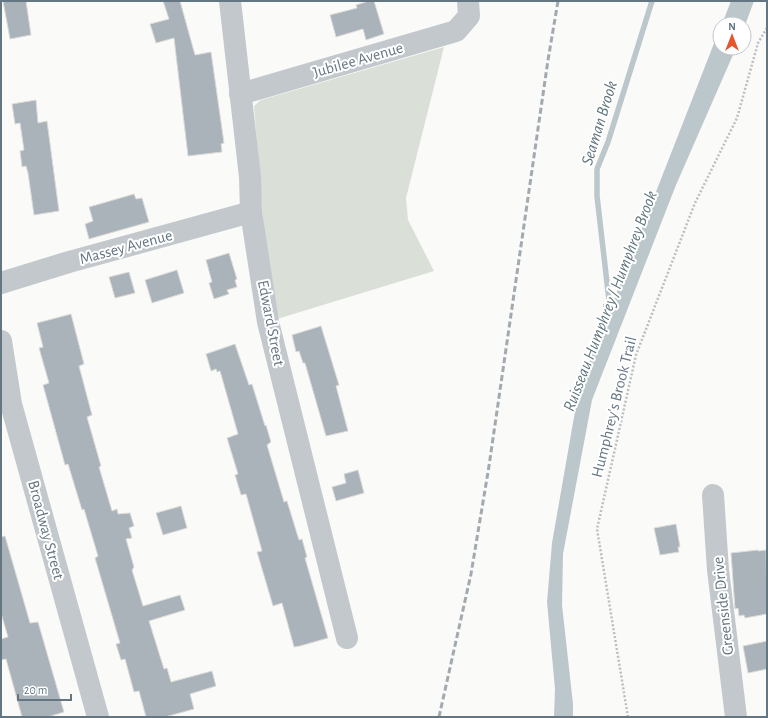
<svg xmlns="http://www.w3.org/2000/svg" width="768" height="718" font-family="'Alegreya Sans',sans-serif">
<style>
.green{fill:#dadfd7}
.water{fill:#bbc7cb}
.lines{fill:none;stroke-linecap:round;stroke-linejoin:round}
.stream{stroke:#bbc7cb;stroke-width:5.5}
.building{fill:#aab3b9;stroke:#dcdcda}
.path{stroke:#bbbfc2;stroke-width:2.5;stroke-dasharray:2 2;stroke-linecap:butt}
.minor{stroke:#c3c8cc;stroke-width:22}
.rail{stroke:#a2aab0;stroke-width:3;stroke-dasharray:6 3;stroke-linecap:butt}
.labels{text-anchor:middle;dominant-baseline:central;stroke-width:4;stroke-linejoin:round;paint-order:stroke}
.street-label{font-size:16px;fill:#657683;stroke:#fff}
.water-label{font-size:17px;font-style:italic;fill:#60757c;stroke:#fff}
</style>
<rect width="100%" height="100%" fill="#fafaf8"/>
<!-- green -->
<path class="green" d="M 444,47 L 406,198 L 408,220 L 434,271 L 277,319 L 264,236 L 254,106 L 261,100 Z"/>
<!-- water -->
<g class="water">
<path d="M 731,1 L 754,1 L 744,28 L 744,24 L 722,24 Z"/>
<path d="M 720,28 L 720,48 L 736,48 L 676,185 L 592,400 L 563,554 L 562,605 L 573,704 L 573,717 L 554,717 L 555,689 L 547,602 L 552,543 L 577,400 L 604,318 L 603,304 L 613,302 Z"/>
</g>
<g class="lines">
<!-- stream -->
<path class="stream" d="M 610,309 L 597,196 L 597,169 L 608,142 L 652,1"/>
</g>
<!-- building -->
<g class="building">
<path d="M 3,1 L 26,1 L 31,35 L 10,39 Z"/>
<path d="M 163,1 L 180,1 L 195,55 L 211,52 L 224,143 L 221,144 L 222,152 L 188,156 L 174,38 L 156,43 L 150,24 L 169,19 Z"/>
<path d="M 369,1 L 374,1 L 384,34 L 366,40 L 363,29 L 336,37 L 330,15 L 357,8 L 356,5 Z"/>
<path d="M 36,100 L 38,123 L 47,121 L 59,211 L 34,215 L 28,173 L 26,166 L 22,167 L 20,151 L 24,150 L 20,123 L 15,124 L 12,104 Z"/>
<path d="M 134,194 L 136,199 L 142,198 L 149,222 L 89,239 L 85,224 L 93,221 L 89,207 Z"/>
<path d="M 229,253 L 237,279 L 235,280 L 237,287 L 227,290 L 229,294 L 214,299 L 209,283 L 212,282 L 206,260 Z"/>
<path d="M 177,270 L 184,293 L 152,303 L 145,280 Z"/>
<path d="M 129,272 L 135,293 L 115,298 L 109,277 Z"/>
<path d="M 71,314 L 84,364 L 79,366 L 92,415 L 87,417 L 101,466 L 99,467 L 112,511 L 117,509 L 118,514 L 130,513 L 134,526 L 129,528 L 132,538 L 126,539 L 134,567 L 132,570 L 143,606 L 180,595 L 185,610 L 149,621 L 164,669 L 167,668 L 171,682 L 212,671 L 216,686 L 190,694 L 194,709 L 165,717 L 146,717 L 139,691 L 134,692 L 125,659 L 121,660 L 116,644 L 120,643 L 95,558 L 98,556 L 84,509 L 82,510 L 68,464 L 65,465 L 43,385 L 49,383 L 39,348 L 43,347 L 37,323 Z"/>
<path d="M 321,326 L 339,385 L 336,386 L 348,431 L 326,436 L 305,363 L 303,363 L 299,351 L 296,352 L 292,335 Z"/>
<path d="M 235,344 L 249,385 L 252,384 L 265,426 L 266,425 L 271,442 L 267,445 L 284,502 L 287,501 L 299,540 L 302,539 L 307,557 L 305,558 L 328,638 L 300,646 L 294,647 L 282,603 L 273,606 L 257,552 L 262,551 L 246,494 L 241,495 L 235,475 L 238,474 L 227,438 L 238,434 L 220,371 L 217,372 L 216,369 L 211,371 L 206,354 Z"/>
<path d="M 358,470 L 364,493 L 336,501 L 332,487 L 346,483 L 344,474 Z"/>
<path d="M 181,506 L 187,528 L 163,535 L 156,513 Z"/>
<path d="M 676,524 L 680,547 L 678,547 L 679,552 L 660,555 L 654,528 Z"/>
<path d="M 5,536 L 30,623 L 38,622 L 64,712 L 48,717 L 22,717 L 6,659 L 1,660 L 1,639 L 8,637 L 1,613 L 1,537 Z"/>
<path d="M 758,550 L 758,551 L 766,550 L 767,614 L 745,618 L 744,615 L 739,616 L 738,608 L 735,609 L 731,553 Z"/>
<path d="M 767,641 L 767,669 L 748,673 L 743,646 Z"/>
</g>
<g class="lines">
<!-- path -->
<path class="path" d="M 628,717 L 597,529 L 636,355 L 695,203 L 737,118 L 758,43 L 767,28"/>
<!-- minor -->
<g class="minor">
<path d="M 230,1 L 250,177 L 251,212 L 268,322 L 347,638"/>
<path d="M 240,94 L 456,31 L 469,16 L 468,1"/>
<path d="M 1,283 L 69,262 L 251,212"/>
<path d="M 1,341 L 11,404 L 98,717"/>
<path d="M 713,495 L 718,570 L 736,717"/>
</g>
<!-- rail -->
<path class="rail" d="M 439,717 L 471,574 L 489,466 L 548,60 L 558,1"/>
</g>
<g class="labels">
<!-- street labels -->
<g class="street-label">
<text transform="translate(358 60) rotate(-16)">Jubilee Avenue</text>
<text transform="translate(126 247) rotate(-15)">Massey Avenue</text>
<text transform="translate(271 323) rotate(79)">Edward Street</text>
<text transform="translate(614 407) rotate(-76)">Humphrey's Brook Trail</text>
<text transform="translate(46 530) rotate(75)">Broadway Street</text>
<text transform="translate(723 606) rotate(-96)">Greenside Drive</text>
</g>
<!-- water labels -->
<g class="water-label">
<text transform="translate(599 123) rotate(-73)">Seaman Brook</text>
<text transform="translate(610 301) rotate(-69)">Ruisseau Humphrey / Humphrey Brook</text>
</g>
</g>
<!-- border -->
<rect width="768" height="718" fill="none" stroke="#657683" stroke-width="4"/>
<!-- north arrow -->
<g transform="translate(732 36)"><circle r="19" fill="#ffffff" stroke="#c1c8cd"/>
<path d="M0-3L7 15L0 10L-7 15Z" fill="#e4572e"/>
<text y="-6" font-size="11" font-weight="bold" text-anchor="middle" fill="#657683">N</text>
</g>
<!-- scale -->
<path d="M18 694v6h53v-6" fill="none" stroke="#657683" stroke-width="2"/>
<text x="24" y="694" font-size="12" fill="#657683" stroke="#ffffff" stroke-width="3" paint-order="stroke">20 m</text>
</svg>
